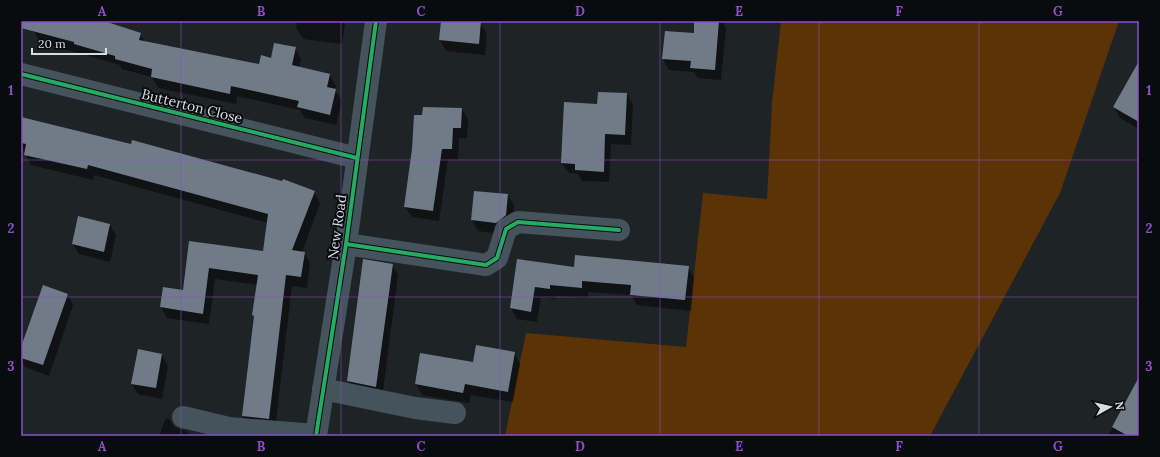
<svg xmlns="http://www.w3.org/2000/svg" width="1160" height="457" font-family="Lora,serif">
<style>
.green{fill:#5b3305}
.shadow{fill:#0007}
.building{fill:#6f7c87}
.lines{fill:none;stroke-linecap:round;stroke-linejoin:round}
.minor{stroke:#45535d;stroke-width:22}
.cycleway-casing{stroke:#080c0f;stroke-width:6}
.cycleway{stroke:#26ab63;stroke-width:4}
.grid{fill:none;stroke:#8e4fc6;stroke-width:1;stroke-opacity:0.55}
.labels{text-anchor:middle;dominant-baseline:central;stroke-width:4;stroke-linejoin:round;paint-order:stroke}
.street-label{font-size:14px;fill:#d8dde2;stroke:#080c0f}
.neatline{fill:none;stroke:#8e4fc6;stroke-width:1.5}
.grid-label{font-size:13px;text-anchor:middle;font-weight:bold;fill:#8e4fc6}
</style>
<rect width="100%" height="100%" fill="#1e2326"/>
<!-- green -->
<path class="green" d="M 781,21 L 1119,21 L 1060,193 L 930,436 L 505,436 L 526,333 L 686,347 L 703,193 L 767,199 L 772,103 Z"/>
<!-- shadow -->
<g class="shadow">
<path d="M 36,21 L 101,21 L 140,34 L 145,42 L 260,66 L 295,48 L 301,59 L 299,68 L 330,75 L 336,86 L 335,90 L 342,101 L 336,125 L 305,118 L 300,110 L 237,96 L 236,104 L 158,88 L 152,77 L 122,69 L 120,65 L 40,42 L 34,31 Z"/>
<path d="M 297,21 L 342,21 L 345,25 L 342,44 L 303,39 L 296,28 Z"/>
<path d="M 442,21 L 480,23 L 487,34 L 485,55 L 446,51 L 440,40 Z"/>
<path d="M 695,21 L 722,21 L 726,28 L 721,80 L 698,78 L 694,72 L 669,70 L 663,59 L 694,34 Z"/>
<path d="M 1139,77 L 1139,129 L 1120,118 L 1114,107 Z"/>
<path d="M 627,94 L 633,105 L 631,145 L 611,144 L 609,182 L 582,181 L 578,174 L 569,173 L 562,163 L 598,105 Z"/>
<path d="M 462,109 L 468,120 L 467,138 L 459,138 L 458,160 L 448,159 L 439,221 L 412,217 L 405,207 L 423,116 Z"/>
<path d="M 21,133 L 314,192 L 320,203 L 302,252 L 304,252 L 310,263 L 307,288 L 292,286 L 275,429 L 249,427 L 243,416 L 258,285 L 215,279 L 209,324 L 167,318 L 161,307 L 164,288 L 184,291 L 190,242 L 264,252 L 268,223 L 94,175 L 93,180 L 31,165 L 21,146 Z"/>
<path d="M 475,192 L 508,195 L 514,206 L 512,226 L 502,234 L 478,231 L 472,220 Z"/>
<path d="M 110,225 L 116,235 L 110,262 L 79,254 L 73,244 Z"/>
<path d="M 518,260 L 575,268 L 688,267 L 694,278 L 691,311 L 637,305 L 631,295 L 588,292 L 588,298 L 556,296 L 555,299 L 541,297 L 537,322 L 517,319 L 511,308 Z"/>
<path d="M 392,265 L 398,275 L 382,398 L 354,392 L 348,381 Z"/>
<path d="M 67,294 L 73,305 L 49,376 L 25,367 L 21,360 L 21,351 Z"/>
<path d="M 138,351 L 162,355 L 168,366 L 162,399 L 138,394 L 132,384 Z"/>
<path d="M 514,353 L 520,364 L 513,402 L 471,395 L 469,403 L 422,395 L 416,384 L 421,354 L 474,363 Z"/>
<path d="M 1139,380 L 1139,436 L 1108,436 Z"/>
<path d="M 166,418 L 170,420 L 174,427 L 188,432 L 190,436 L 159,436 Z"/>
</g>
<!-- building -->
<g class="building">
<path d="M 21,21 L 104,21 L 141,33 L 139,40 L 259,64 L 261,55 L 271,58 L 274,43 L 296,47 L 292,65 L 330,74 L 327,87 L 336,89 L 330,115 L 297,107 L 299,101 L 231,86 L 230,94 L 151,77 L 152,69 L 115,59 L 115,56 L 74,44 L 74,42 L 21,28 Z"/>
<path d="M 441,21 L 481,21 L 479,44 L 439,40 Z"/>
<path d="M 694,21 L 719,21 L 715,70 L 690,68 L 691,61 L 662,59 L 665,31 L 694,33 Z"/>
<path d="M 1139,61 L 1139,122 L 1113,107 Z"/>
<path d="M 598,92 L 627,93 L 625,135 L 605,134 L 604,172 L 575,170 L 575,164 L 561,163 L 564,102 L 597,104 Z"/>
<path d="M 423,107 L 462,108 L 461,128 L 453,128 L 452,149 L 442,149 L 433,211 L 404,207 L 412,149 L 414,115 L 422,115 Z"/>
<path d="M 21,117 L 131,144 L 132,140 L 282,181 L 283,179 L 315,191 L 292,250 L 305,252 L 301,277 L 286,275 L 269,419 L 242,416 L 254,316 L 252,315 L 258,275 L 209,268 L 203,314 L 160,307 L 163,287 L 183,290 L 189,241 L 263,251 L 268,214 L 88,165 L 87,169 L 24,155 L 26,144 L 21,143 Z"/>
<path d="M 474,191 L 508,194 L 506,215 L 496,223 L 471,220 Z"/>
<path d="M 78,216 L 110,224 L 104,252 L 72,244 Z"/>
<path d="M 575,255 L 689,266 L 685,300 L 630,295 L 631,285 L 582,281 L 582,288 L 550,285 L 550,289 L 535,287 L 531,312 L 510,308 L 517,259 L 574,267 Z"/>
<path d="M 363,259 L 393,264 L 376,387 L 347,381 Z"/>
<path d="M 43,285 L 68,294 L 43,365 L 21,358 L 21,347 Z"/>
<path d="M 476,345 L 515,352 L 508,392 L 465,384 L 463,393 L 415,384 L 420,353 L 473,362 Z"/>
<path d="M 138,349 L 162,354 L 156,388 L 131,384 Z"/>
<path d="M 1139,377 L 1139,436 L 1128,436 L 1112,427 Z"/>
</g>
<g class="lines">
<!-- minor -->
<g class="minor">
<path d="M 21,74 L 357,158"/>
<path d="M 346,244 L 486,265 L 497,258 L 506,229 L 518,222 L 619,230"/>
<path d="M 323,389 L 415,408 L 455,413"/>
<path d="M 183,417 L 229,428 L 316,435"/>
<path d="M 316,436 L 346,244 L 376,21"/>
</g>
<!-- cycleway casing -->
<g class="cycleway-casing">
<g id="cycleway">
<path d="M 21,74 L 357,158"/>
<path d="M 346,244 L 486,265 L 497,258 L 506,229 L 518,222 L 619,230"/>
<path d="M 316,436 L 346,244 L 376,21"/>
</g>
</g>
<!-- cycleway -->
<use href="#cycleway" class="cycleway"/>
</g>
<!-- grid -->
<path class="grid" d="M 181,21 L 181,436M 341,21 L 341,436M 500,21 L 500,436M 660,21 L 660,436M 819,21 L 819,436M 979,21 L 979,436M 21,160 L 1139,160M 21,297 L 1139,297"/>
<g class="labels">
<!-- street labels -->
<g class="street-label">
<text transform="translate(192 106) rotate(14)">Butterton Close</text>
<text transform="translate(337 227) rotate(-82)">New Road</text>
</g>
</g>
<!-- border -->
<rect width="1160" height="457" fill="none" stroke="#080c0f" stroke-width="44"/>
<!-- north arrow -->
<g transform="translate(1110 407) rotate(82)" stroke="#080c0f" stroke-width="3" paint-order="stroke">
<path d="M0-3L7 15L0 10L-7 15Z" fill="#d8dde2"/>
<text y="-6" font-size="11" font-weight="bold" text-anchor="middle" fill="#d8dde2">N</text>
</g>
<!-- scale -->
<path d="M32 48v6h74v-6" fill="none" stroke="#d8dde2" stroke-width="2"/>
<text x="38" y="48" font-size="12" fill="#d8dde2" stroke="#080c0f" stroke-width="3" paint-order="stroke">20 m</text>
<rect x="22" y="22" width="1116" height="413" class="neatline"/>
<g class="grid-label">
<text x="102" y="16">A</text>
<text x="261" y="16">B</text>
<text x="421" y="16">C</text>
<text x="580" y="16">D</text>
<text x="739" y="16">E</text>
<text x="899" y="16">F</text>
<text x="1058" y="16">G</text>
<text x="11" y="95">1</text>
<text x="1149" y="95">1</text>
<text x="11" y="233">2</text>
<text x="1149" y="233">2</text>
<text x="11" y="371">3</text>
<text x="1149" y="371">3</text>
<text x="102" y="451">A</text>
<text x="261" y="451">B</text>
<text x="421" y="451">C</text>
<text x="580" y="451">D</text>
<text x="739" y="451">E</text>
<text x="899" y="451">F</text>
<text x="1058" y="451">G</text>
</g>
</svg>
